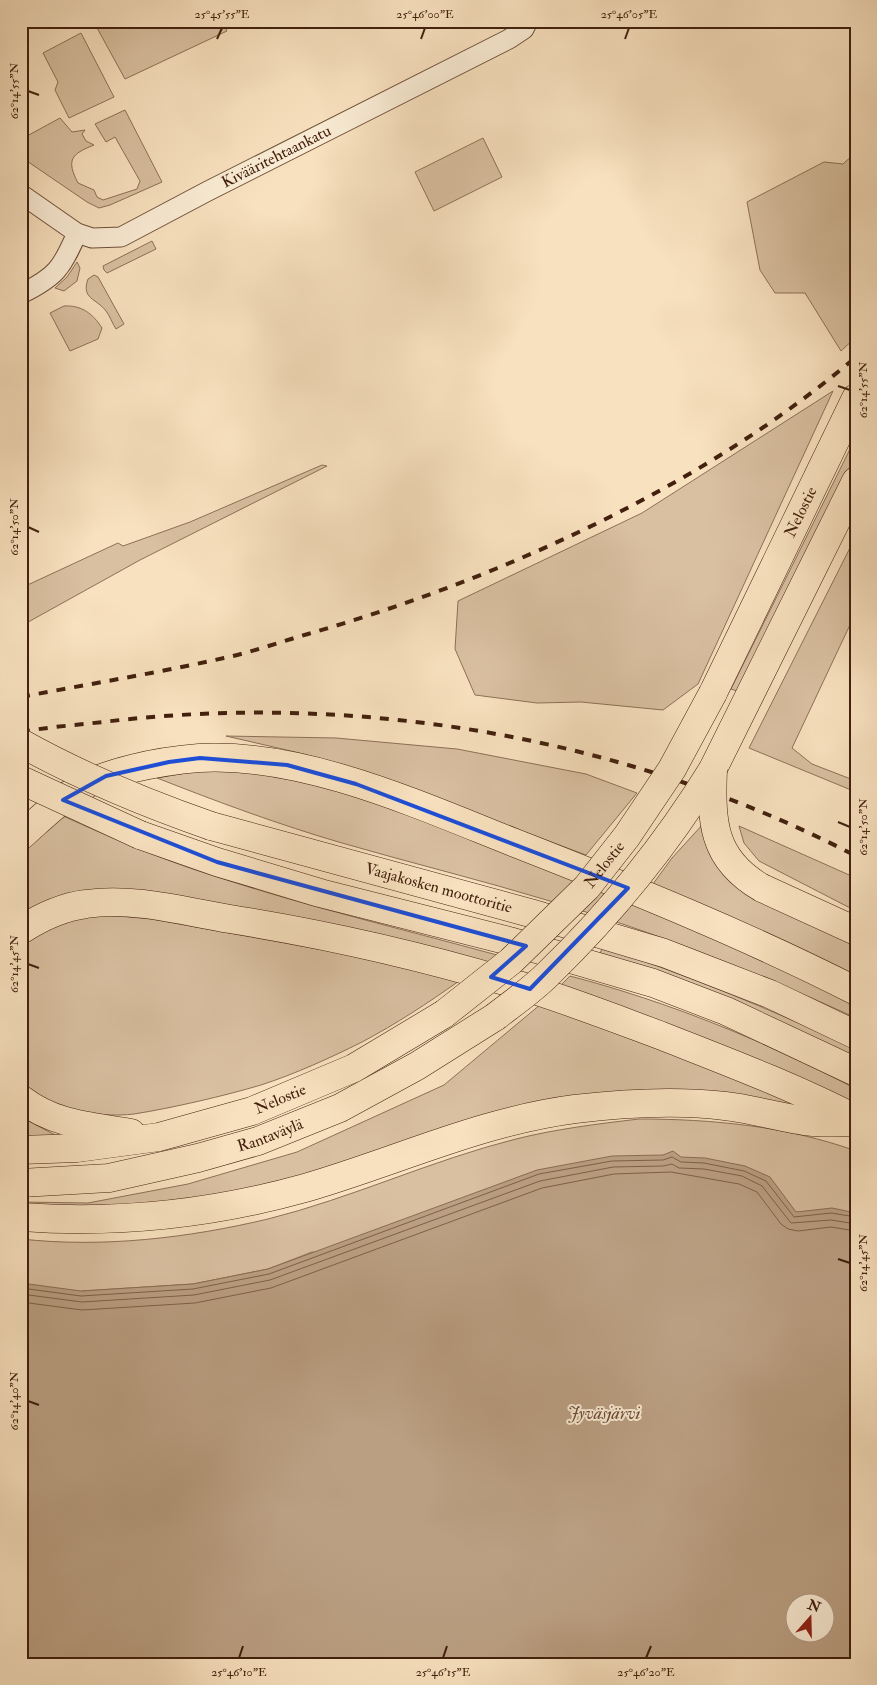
<svg xmlns="http://www.w3.org/2000/svg" width="877" height="1685" font-family="'IM FELL Double Pica',serif">
<style>
.green{fill:#d9c0a1;stroke:#8e7057}
.water{fill:#ba9f82;stroke:#8a6c53;fill-rule:evenodd}
.lines{fill:none;stroke-linecap:round;stroke-linejoin:round}
.shore{stroke:#7e6048;stroke-width:1}
.minor-casing{stroke:#70503a;stroke-width:21}
.highway-casing{stroke:#42200d;stroke-width:29}
.minor{stroke:#faecd5;stroke-width:19}
.highway{stroke:#f8e1bf;stroke-width:28}
.rail{stroke:#42200d;stroke-width:4;stroke-dasharray:9 9;stroke-linecap:butt}
.highway-bridge-casing{stroke:#42200d;stroke-width:29;stroke-linecap:butt}
.highway-bridge{stroke:#f8e1bf;stroke-width:28}
.marked{fill:none;stroke:#1d4ed8;stroke-width:4;stroke-linejoin:round}
.ticks{fill:none;stroke:#42200d;stroke-width:2}
.labels{text-anchor:middle;dominant-baseline:central;stroke-width:4;stroke-linejoin:round;paint-order:stroke}
.street-label{font-size:16px;fill:#42200d;stroke:#faecd5}
.water-label{font-size:18px;font-style:italic;fill:#6c4c36;stroke:#faecd5}
.neatline{fill:none;stroke:#42200d;stroke-width:2}
.ticks-label{font-size:12px;text-anchor:middle;fill:#42200d}
</style>
<rect width="100%" height="100%" fill="#f8e1bf"/>
<filter id="stains"><feTurbulence type="fractalNoise" baseFrequency=".004" numOctaves="4"/><feColorMatrix values="0 0 0 0 .2 0 0 0 0 .09 0 0 0 0 .02 0 0 0 .5 -.17"/></filter>
<radialGradient id="worn" r=".72"><stop offset=".6" stop-color="#630" stop-opacity="0"/><stop offset="1" stop-color="#630" stop-opacity=".3"/></radialGradient>
<!-- green -->
<g class="green">
<path d="M 105,21 L 222,21 L 227,31 L 125,79 L 96,26 Z"/>
<path d="M 81,33 L 114,97 L 69,118 L 55,90 L 58,82 L 43,53 Z"/>
<path d="M 125,110 L 162,182 L 110,205 L 99,208 L 87,202 L 21,157 L 21,127 L 27,136 L 60,118 L 72,132 L 85,130 L 82,134 L 86,141 L 94,145 C 71,154 66,160 78,183 L 94,190 L 97,197 L 103,200 L 137,189 L 140,181 L 115,137 L 106,142 L 95,124 Z"/>
<path d="M 483,138 L 502,177 L 434,211 L 415,172 Z"/>
<path d="M 856,152 L 856,337 L 841,351 L 805,293 L 775,293 L 760,270 L 747,202 L 824,162 L 843,164 Z"/>
<path d="M 152,241 L 156,249 L 107,273 L 104,270 L 103,266 Z"/>
<path d="M 77,262 L 80,268 L 77,281 L 64,291 L 55,288 L 67,277 Z"/>
<path d="M 94,275 L 98,277 L 124,324 L 116,329 C 112,323 110,316 106,311 C 96,298 81,299 88,279 Z"/>
<path d="M 64,306 C 82,305 93,314 102,328 L 98,339 L 70,351 L 50,313 Z"/>
<path d="M 833,391 L 698,684 L 663,710 L 581,702 L 537,703 L 475,695 L 455,649 L 458,601 L 642,513 Z"/>
<path d="M 856,437 L 856,454 L 740,692 L 731,689 Z"/>
<path d="M 322,465 L 327,466 L 140,560 L 21,626 L 21,588 L 118,543 L 123,546 L 190,522 Z"/>
<path d="M 856,536 L 856,612 L 792,748 L 812,764 L 856,781 L 856,792 L 749,748 Z"/>
<path d="M 226,736 L 336,738 L 457,749 L 586,774 L 637,793 L 586,855 L 362,771 L 304,754 Z"/>
<path d="M 214,768 L 282,774 L 350,789 L 601,886 L 856,1001 L 856,1018 C 756,972 655,932 550,901 C 481,880 411,863 342,843 C 280,825 218,802 157,778 Z"/>
<path d="M 63,816 C 112,838 160,859 211,875 C 305,906 402,929 497,955 L 482,968 L 215,908 L 21,917 L 21,852 L 29,843 Z"/>
<path d="M 704,823 L 710,845 L 856,941 L 856,980 L 650,888 L 672,858 Z"/>
<path d="M 739,826 L 856,878 L 856,911 L 759,861 L 744,843 Z"/>
<path d="M 95,914 L 151,919 L 379,960 L 459,981 C 428,1003 396,1024 362,1042 C 330,1058 295,1074 261,1085 C 224,1096 172,1108 134,1114 C 102,1118 42,1111 21,1083 L 21,945 L 58,920 Z"/>
<path d="M 603,947 C 689,976 773,1010 856,1049 L 856,1058 C 773,1016 687,983 600,953 Z"/>
<path d="M 570,976 C 669,1002 765,1041 856,1089 L 856,1109 L 557,989 Z"/>
<path d="M 541,1004 L 813,1108 L 685,1094 L 173,1206 L 21,1209 L 21,1202 L 88,1203 L 188,1184 L 297,1152 L 444,1085 Z"/>
<path d="M 21,1117 L 59,1137 L 21,1139 Z"/>
<path d="M 639,1119 C 711,1119 787,1126 856,1151 L 856,1336 L 312,1252 L 268,1269 L 193,1284 L 82,1291 L 21,1415 L 21,1239 C 103,1248 188,1238 268,1219 C 352,1198 432,1160 516,1139 C 556,1129 597,1124 639,1119 Z"/>
</g>
<!-- water -->
<path class="water" d="M 673,1151 L 681,1157 L 705,1158 L 745,1166 L 770,1177 L 796,1212 L 832,1208 L 856,1213 L 856,1664 L 21,1664 L 21,1283 L 81,1291 L 193,1284 L 268,1269 L 537,1170 L 612,1156 L 663,1155 ZM 794,1602 L 824,1602 L 824,1632 L 794,1632 Z"/>
<g class="lines">
<!-- shore -->
<g class="shore">
<path d="M 21,1288 L 81,1296 L 193,1289 L 269,1274 L 539,1174 L 612,1161 L 663,1160 L 672,1157 L 681,1162 L 704,1163 L 744,1171 L 766,1181 L 794,1217 L 831,1213 L 856,1217"/>
<path d="M 21,1294 L 82,1302 L 194,1295 L 270,1280 L 540,1181 L 613,1167 L 663,1166 L 672,1164 L 679,1168 L 704,1169 L 742,1176 L 762,1186 L 791,1223 L 831,1220 L 856,1224"/>
<path d="M 21,1302 L 82,1310 L 195,1303 L 271,1288 L 542,1188 L 614,1174 L 671,1172 L 739,1184 L 757,1192 L 781,1224 L 788,1229 L 798,1231 L 831,1227 L 856,1231"/>
</g>
<!-- minor casing -->
<g class="minor-casing">
<g id="minor">
<path id="s1" d="M 21,194 L 77,233 L 92,238 L 121,237 L 208,191 L 509,39 L 524,29 L 528,21"/>
<path d="M 21,294 C 56,277 62,268 77,233"/>
</g>
</g>
<!-- highway casing -->
<g class="highway-casing">
<g id="highway">
<path id="s2" d="M 713,693 L 856,398"/>
<path d="M 713,769 L 856,481"/>
<path id="s3" d="M 211,826 L 530,913 L 664,953 L 770,994 L 856,1035"/>
<path d="M 140,835 L 217,862 L 320,893 L 509,941 L 653,983 L 726,1011 L 856,1072"/>
<path d="M 21,836 C 38,821 54,805 73,792 C 105,771 161,761 199,758 C 303,752 419,805 515,843 C 630,888 746,935 856,991"/>
<path d="M 762,888 L 856,931"/>
<path d="M 21,930 C 41,917 62,907 86,904 C 133,897 183,911 230,919 C 324,934 417,955 508,982 C 560,997 611,1017 662,1036 C 728,1062 792,1086 856,1119"/>
<path d="M 21,1099 C 55,1125 90,1126 131,1133"/>
<path id="s4" d="M 21,1150 L 77,1148 L 159,1137 L 252,1111 L 354,1068 L 444,1014"/>
<path id="s5" d="M 21,1183 L 109,1178 L 198,1158 L 258,1141 L 340,1108 L 417,1066 L 495,1017"/>
<path d="M 21,1217 C 117,1224 212,1214 305,1188 C 395,1162 481,1121 575,1109 C 625,1103 675,1100 725,1106 C 754,1109 784,1119 813,1122 C 827,1123 842,1122 856,1122"/>
</g>
</g>
<!-- minor -->
<use href="#minor" class="minor"/>
<!-- highway -->
<use href="#highway" class="highway"/>
<!-- rail -->
<g class="rail">
<path d="M 21,697 C 89,684 157,673 224,658 C 252,652 280,642 308,634 C 499,579 703,487 856,357"/>
<path d="M 21,732 C 48,727 76,725 103,722 C 358,691 627,737 856,856"/>
</g>
<!-- highway-bridge casing -->
<g class="highway-bridge-casing">
<g id="highway-bridge">
<path d="M 21,743 C 82,777 145,803 211,826"/>
<path d="M 713,769 C 711,822 712,859 762,888"/>
<path d="M 21,780 L 140,835"/>
<path id="s6" d="M 444,1014 L 511,961 L 587,887 L 627,836 L 672,769 L 713,693"/>
<path d="M 495,1017 C 513,1003 532,990 548,974 C 612,912 667,844 713,769"/>
</g>
</g>
<!-- highway-bridge -->
<use href="#highway-bridge" class="highway-bridge"/>
</g>
<!-- marked area -->
<path class="marked" d="M 200,758 L 287,765 L 356,784 L 628,888 L 530,989 L 491,977 L 526,946 L 217,862 L 63,800 L 106,776 L 169,762 Z"/>
<!-- ticks -->
<path class="ticks" d="M 217,39 L 222,28M 421,39 L 425,28M 625,39 L 629,28M 28,91 L 39,95M 838,386 L 850,390M 28,527 L 39,532M 838,822 L 850,827M 28,964 L 39,968M 838,1259 L 850,1263M 28,1401 L 39,1405M 239,1658 L 243,1646M 443,1658 L 447,1646M 646,1658 L 651,1646"/>
<g class="labels">
<!-- street labels -->
<g class="street-label">
<text stroke="none"><textPath href="#s1" startOffset="288">Kivääritehtaankatu</textPath></text>
<text stroke="none"><textPath href="#s2" startOffset="201">Nelostie</textPath></text>
<text stroke="none"><textPath href="#s6" startOffset="220">Nelostie</textPath></text>
<text stroke="none"><textPath href="#s3" startOffset="236">Vaajakosken moottoritie</textPath></text>
<text stroke="none"><textPath href="#s4" startOffset="266">Nelostie</textPath></text>
<text stroke="none"><textPath href="#s5" startOffset="255">Rantaväylä</textPath></text>
</g>
<!-- water labels -->
<g class="water-label">
<text x="604" y="1413">Jyväsjärvi</text>
</g>
</g>
<!-- margin -->
<rect width="877" height="1685" fill="none" stroke="#f8e1bf" stroke-width="55"/>
<!-- north arrow -->
<g transform="translate(810 1618) rotate(20)"><circle r="24" fill="#faecd5" stroke="#b09a85"/>
<path d="M0-4L9 19L0 12L-9 19Z" fill="#8f2418"/>
<text y="-8" font-size="14" font-weight="bold" text-anchor="middle" fill="#42200d">N</text>
</g>
<rect x="28" y="28" width="822" height="1630" class="neatline"/>
<g class="ticks-label">
<text x="222" y="18">25°45'55"E</text>
<text x="425" y="18">25°46'00"E</text>
<text x="629" y="18">25°46'05"E</text>
<text transform="translate(14 91) rotate(-90)" y="4">62°14'55"N</text>
<text transform="translate(863 390) rotate(-90)" y="4">62°14'55"N</text>
<text transform="translate(14 527) rotate(-90)" y="4">62°14'50"N</text>
<text transform="translate(863 827) rotate(-90)" y="4">62°14'50"N</text>
<text transform="translate(14 964) rotate(-90)" y="4">62°14'45"N</text>
<text transform="translate(863 1263) rotate(-90)" y="4">62°14'45"N</text>
<text transform="translate(14 1401) rotate(-90)" y="4">62°14'40"N</text>
<text x="239" y="1676">25°46'10"E</text>
<text x="443" y="1676">25°46'15"E</text>
<text x="646" y="1676">25°46'20"E</text>
</g>
<rect width="100%" height="100%" filter="url(#stains)"/>
<rect width="100%" height="100%" fill="url(#worn)"/>
</svg>
